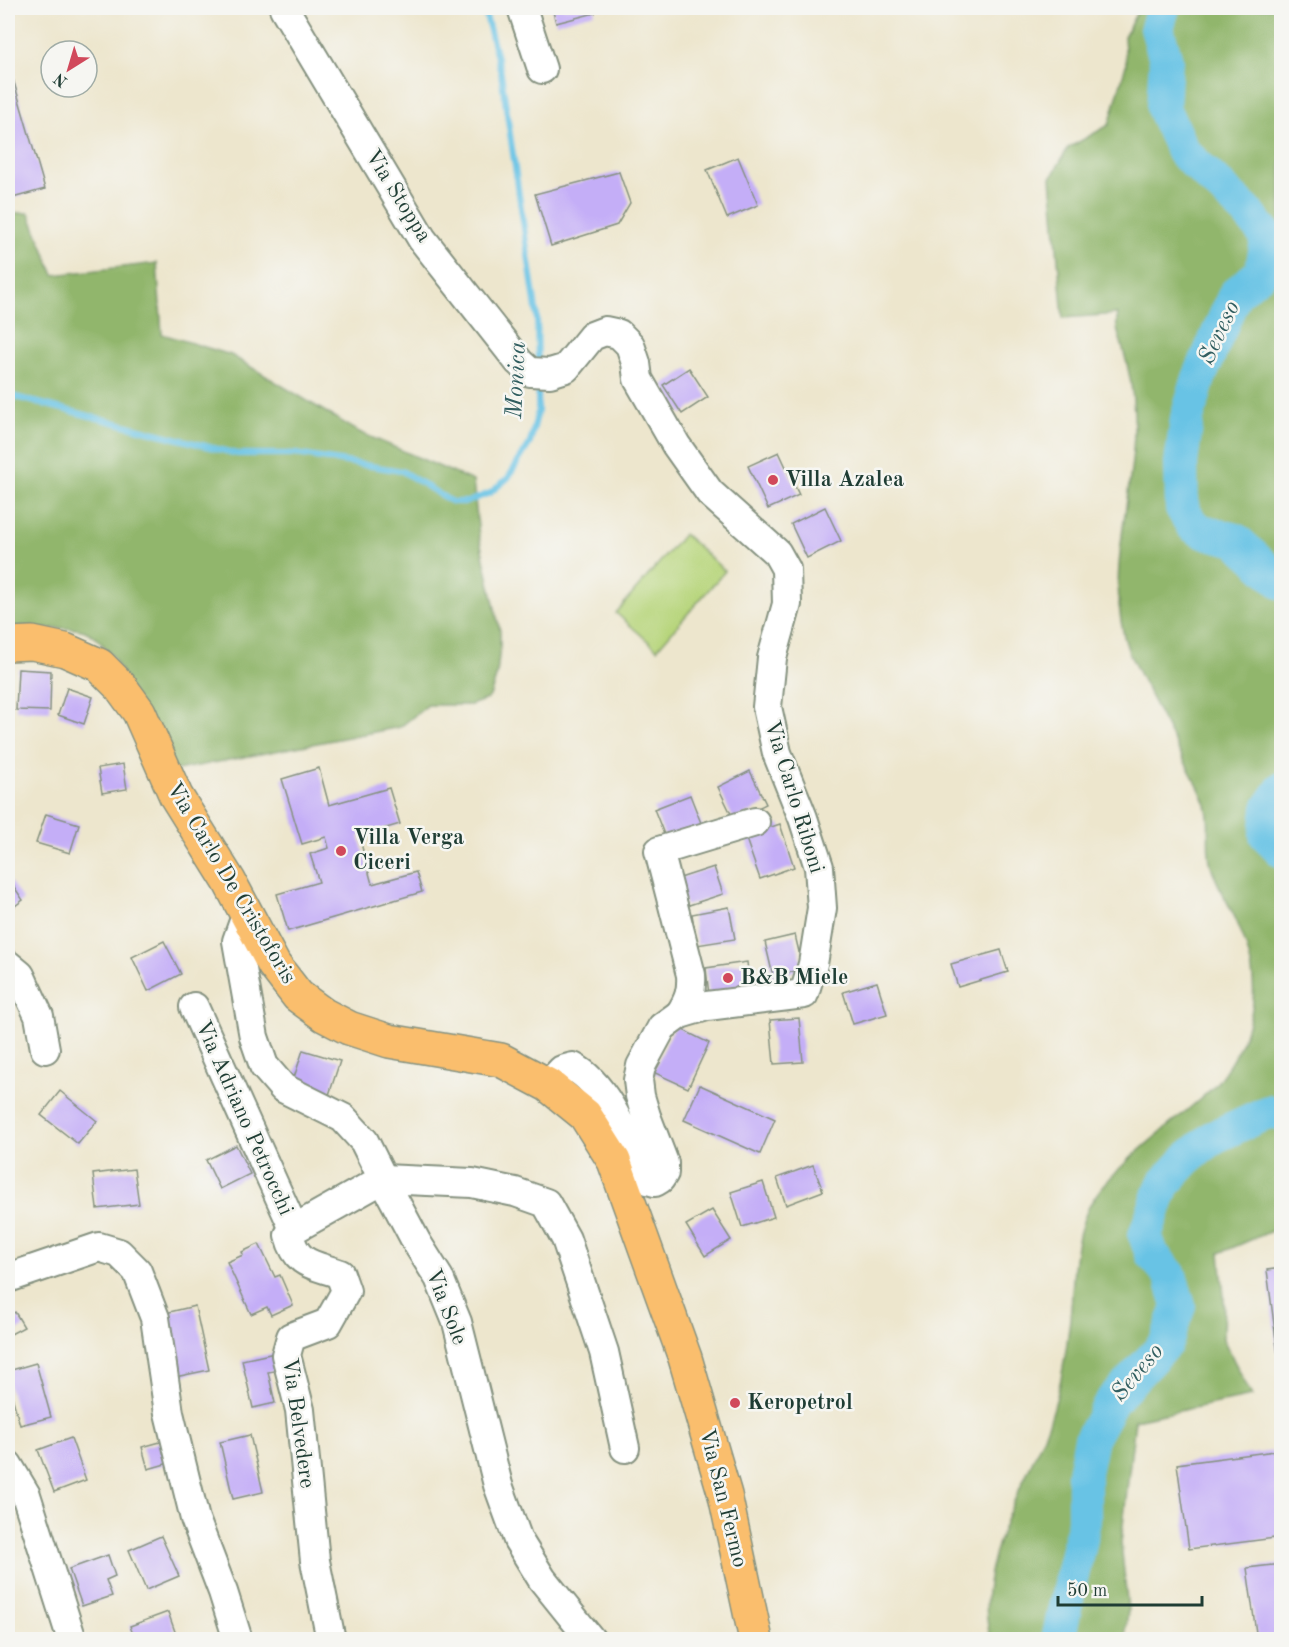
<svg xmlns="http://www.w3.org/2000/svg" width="1289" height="1647" font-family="'Old Standard TT',serif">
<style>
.green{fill:#b7d57c;stroke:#6b8958;stroke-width:1.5}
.forest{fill:#91b66c;stroke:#587a50;stroke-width:1.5}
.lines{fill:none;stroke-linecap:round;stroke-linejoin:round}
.stream{stroke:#67c3e5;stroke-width:6}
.river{stroke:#67c3e5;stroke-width:34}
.building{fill:#c4aef7}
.minor-casing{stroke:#869280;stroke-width:32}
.major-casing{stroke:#869280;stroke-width:36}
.minor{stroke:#fff;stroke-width:28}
.major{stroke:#fabe6d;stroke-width:33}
.poi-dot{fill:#d1495b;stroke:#f6f6f2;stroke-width:2}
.labels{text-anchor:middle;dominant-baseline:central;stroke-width:5;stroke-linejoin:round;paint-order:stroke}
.street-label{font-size:22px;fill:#1f3d34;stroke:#f6f6f2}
.poi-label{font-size:22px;font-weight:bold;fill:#1f3d34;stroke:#f6f6f2;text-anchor:start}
.water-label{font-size:24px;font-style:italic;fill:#315e60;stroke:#f6f6f2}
</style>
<rect width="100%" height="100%" fill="#f6f6f2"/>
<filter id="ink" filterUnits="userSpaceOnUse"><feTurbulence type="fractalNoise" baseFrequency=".0167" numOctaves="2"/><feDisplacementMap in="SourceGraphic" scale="12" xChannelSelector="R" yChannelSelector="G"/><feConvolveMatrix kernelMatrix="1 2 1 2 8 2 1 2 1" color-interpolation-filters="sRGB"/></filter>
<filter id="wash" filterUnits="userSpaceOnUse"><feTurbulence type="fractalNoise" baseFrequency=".008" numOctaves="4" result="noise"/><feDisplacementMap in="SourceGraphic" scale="24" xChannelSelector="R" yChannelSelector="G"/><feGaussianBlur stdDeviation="1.35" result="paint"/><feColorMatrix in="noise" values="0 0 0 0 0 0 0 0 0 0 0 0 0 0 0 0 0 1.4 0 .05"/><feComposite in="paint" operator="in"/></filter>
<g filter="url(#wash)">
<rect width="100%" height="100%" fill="#ede6cd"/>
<!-- green -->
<path class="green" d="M 684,534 L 725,571 L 657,649 L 616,613 Z"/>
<!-- forest -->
<g class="forest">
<path d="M 1139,8 L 1281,8 L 1281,1227 L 1220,1253 L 1224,1297 L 1223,1339 L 1252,1396 L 1135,1420 L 1121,1543 L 1128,1610 L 1125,1639 L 991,1639 C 971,1572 1020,1493 1046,1431 C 1060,1396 1066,1356 1070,1319 C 1074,1280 1072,1236 1092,1201 C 1111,1170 1163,1131 1192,1106 C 1200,1099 1209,1092 1216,1084 C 1258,1029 1265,983 1236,920 C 1228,902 1216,884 1211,865 C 1205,846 1212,825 1206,805 C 1200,786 1188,769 1179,751 C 1162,718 1145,686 1129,653 C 1101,574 1137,494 1134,413 C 1133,392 1129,369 1123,349 C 1120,336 1114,329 1118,314 L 1063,318 L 1051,178 L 1068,148 L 1109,125 L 1126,65 L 1124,37 Z"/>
<path d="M 8,213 L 29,213 L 54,275 L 157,263 L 162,334 L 231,355 L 359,432 L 473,481 L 479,536 L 500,631 L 500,646 L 497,674 L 490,696 L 487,699 L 471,705 L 428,705 L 400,727 L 172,771 L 114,658 C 106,649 99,638 87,632 C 73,624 25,631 8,632 Z"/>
</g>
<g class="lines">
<!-- stream -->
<g class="stream">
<path d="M 484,8 L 501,73 L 537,316 L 538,365"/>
<path d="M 8,395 L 237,454 L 296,454 L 402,471 L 452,502 L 467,502 L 490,493 L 508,478 L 530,443 L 538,411 L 538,378"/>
</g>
<!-- river -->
<g class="river">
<path d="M 1163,8 L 1157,28 L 1166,60 L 1163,108 L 1183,152 L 1246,211 L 1268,237 L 1261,273 L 1235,294 L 1199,378 L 1187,418 L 1181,463 L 1182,508 L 1192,525 L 1204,532 L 1236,540 L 1282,583"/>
<path d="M 1282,789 L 1269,808 L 1266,835 L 1282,851"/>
<path d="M 1058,1640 L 1084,1521 L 1084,1473 L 1091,1439 L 1112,1401 L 1166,1343 L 1179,1306 L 1170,1275 L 1152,1254 L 1145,1235 L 1163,1185 L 1187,1159 L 1214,1137 L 1268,1112 L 1282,1113"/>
</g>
</g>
<g id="blocks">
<!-- building -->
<g class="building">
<path d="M 552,8 L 594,8 L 595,13 L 556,23 Z"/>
<path d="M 11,72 L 45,189 L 9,199 L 8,73 Z"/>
<path d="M 738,157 L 758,205 L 727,218 L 707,170 Z"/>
<path d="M 619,172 L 630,203 L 617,225 L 551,246 L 535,194 Z"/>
<path d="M 689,368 L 708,397 L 682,414 L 663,385 Z"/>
<path d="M 779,452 L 799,495 L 768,509 L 748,466 Z"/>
<path d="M 825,507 L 841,541 L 807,558 L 791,524 Z"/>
<path d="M 18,669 L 51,671 L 50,711 L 16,710 Z"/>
<path d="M 67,688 L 93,697 L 84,724 L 58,715 Z"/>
<path d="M 123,764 L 127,789 L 102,793 L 98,768 Z"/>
<path d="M 319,768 L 329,805 L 389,788 L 400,824 L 359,836 L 372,884 L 416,872 L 422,892 L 288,931 L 277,894 L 319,882 L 310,854 L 329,848 L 326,837 L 302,844 L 282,779 Z"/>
<path d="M 750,771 L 766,804 L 734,820 L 718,787 Z"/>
<path d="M 690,795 L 703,828 L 667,842 L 654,809 Z"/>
<path d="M 46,814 L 79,824 L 70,853 L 36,843 Z"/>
<path d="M 780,824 L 794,867 L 760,879 L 745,836 Z"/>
<path d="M 714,867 L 723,894 L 686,906 L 677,879 Z"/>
<path d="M 8,878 L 23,900 L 8,911 Z"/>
<path d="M 729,907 L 735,939 L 697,945 L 692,914 Z"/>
<path d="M 795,935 L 803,969 L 773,976 L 765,942 Z"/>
<path d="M 164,941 L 181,974 L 148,991 L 132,957 Z"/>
<path d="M 1001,950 L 1008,972 L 958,987 L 951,964 Z"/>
<path d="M 747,962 L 750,989 L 709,995 L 706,968 Z"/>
<path d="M 877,982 L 887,1014 L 853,1024 L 843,992 Z"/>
<path d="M 799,1018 L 803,1062 L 774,1064 L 770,1020 Z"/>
<path d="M 675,1026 L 709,1043 L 688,1088 L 653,1072 Z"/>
<path d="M 303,1050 L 340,1061 L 328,1098 L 291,1087 Z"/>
<path d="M 700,1085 L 775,1119 L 760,1154 L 684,1120 Z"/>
<path d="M 60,1091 L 97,1121 L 78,1144 L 41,1115 Z"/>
<path d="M 236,1145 L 250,1174 L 220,1189 L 206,1160 Z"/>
<path d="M 813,1165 L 823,1191 L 786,1205 L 777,1178 Z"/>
<path d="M 134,1169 L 139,1204 L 97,1209 L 93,1174 Z"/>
<path d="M 763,1182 L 774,1217 L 742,1227 L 731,1192 Z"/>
<path d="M 712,1210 L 731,1240 L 705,1256 L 686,1225 Z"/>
<path d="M 259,1244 L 275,1277 L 280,1275 L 293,1305 L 271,1315 L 267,1307 L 251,1314 L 227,1262 L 243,1255 L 242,1252 Z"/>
<path d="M 1282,1268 L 1282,1371 L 1280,1371 L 1267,1270 Z"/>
<path d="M 195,1306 L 209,1370 L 175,1377 L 161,1314 Z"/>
<path d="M 15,1312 L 24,1327 L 9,1335 L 8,1317 Z"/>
<path d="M 275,1353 L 279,1370 L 268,1372 L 275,1403 L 253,1408 L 242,1360 Z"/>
<path d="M 36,1363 L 51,1417 L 20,1425 L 8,1382 L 8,1371 Z"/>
<path d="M 250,1435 L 263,1492 L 233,1499 L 220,1442 Z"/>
<path d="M 71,1438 L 86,1480 L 54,1492 L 38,1450 Z"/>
<path d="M 164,1441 L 169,1463 L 148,1469 L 142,1447 Z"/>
<path d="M 1282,1450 L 1282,1537 L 1189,1549 L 1177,1464 Z"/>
<path d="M 161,1536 L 179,1576 L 146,1590 L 129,1550 Z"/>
<path d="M 108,1555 L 115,1576 L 106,1580 L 112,1596 L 82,1606 L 69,1569 Z"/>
<path d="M 1282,1564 L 1282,1640 L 1257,1640 L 1247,1568 Z"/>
<path d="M 168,1612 L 178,1640 L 135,1640 L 130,1626 Z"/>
</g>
</g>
</g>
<g filter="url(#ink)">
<use href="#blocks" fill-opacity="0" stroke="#869280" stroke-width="1.5"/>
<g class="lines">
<!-- minor casing -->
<g class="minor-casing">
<g id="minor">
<path d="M 284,8 L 422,239 L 519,362 L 530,372 L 550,373 L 566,368 L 592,336 L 605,331 L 619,334 L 630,345 L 636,363 L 638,379 L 676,445 L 710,493 L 777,553 L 786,569 L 787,604 L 772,658 L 767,707 L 777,753 L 803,818 L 819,867 L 822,908 L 813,964 L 804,994 L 707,1006 L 680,1014 L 662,1027 L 641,1066 L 638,1080 L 640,1096 L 646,1116 L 664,1163 L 664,1173 L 660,1179 L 655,1182 L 648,1180 L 641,1170 C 626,1137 606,1084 573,1067 L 562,1070 L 548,1085"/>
<path d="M 522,8 L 542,69"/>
<path d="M 247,913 L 237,941 L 254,1037 L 264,1066 L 283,1088 L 343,1118 L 364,1141 L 383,1179 L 294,1229 L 289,1235 C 297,1266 313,1264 340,1274 L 346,1291 L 328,1323 L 291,1337 L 286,1355 L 300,1410 L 315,1561 L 331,1640"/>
<path d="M 8,965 L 20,975 L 39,1016 L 45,1049"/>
<path d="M 194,1007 L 294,1229"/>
<path d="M 680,1014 C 689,1000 692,991 691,975 L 659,851 L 755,822"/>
<path d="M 383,1179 L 417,1243 L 439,1278 L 457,1322 L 498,1485 L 518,1540 L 542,1579 L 591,1640"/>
<path d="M 383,1179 L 472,1183 L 515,1192 L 546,1203 L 566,1239 L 604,1352 L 625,1448"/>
<path d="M 8,1278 L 99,1247 L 119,1253 L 137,1271 L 155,1318 L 169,1413 L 195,1519 L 223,1592 L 238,1640"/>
<path d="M 8,1465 L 26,1495 L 72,1640"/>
</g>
</g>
<!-- major casing -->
<g class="major-casing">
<path id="major" d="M 8,644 L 32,643 L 65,650 L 99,665 L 120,686 L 139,712 L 176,796 L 229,881 L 274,965 L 298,996 L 324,1015 L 349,1028 L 389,1041 L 501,1060 L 548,1085 L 585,1115 L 614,1161 L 685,1358 L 725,1495 L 756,1640"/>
</g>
<!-- minor -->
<use href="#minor" class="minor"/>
<!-- major -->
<use href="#major" class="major"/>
</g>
</g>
<!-- markers -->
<g class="poi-dot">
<circle cx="773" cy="480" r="6"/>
<circle cx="341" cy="851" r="6"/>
<circle cx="728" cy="978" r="6"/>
<circle cx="735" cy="1403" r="6"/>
</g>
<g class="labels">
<!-- street labels -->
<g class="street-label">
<text transform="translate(398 196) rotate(58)">Via Stoppa</text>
<text transform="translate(794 797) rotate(73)">Via Carlo Riboni</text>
<text transform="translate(231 883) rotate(59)">Via Carlo De Cristoforis</text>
<text transform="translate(244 1118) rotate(66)">Via Adriano Petrocchi</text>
<text transform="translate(446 1307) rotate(69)">Via Sole</text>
<text transform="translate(298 1423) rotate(82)">Via Belvedere</text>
<text transform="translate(723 1498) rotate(76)">Via San Fermo</text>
</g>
<!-- poi labels -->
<g class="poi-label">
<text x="785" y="480">Villa Azalea</text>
<text x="353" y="838">Villa Verga<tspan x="353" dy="25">Ciceri</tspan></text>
<text x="740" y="978">B&amp;B Miele</text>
<text x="747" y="1403">Keropetrol</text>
</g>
<!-- water labels -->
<g class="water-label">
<text transform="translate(1220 333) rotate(-65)">Seveso</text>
<text transform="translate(517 380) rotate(-87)">Monica</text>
<text transform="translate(1138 1373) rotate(-50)">Seveso</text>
</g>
</g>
<!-- margin -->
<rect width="1289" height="1647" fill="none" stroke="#f6f6f2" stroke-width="30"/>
<!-- north arrow -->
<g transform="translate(69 69) rotate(217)"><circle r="28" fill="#f6f6f2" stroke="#a0aca6" stroke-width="1.5"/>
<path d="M0-4.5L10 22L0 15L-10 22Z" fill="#d1495b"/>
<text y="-9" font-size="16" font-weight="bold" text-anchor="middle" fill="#1f3d34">N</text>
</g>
<!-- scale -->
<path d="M1058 1596v9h144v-9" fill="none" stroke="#1f3d34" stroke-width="3"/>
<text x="1067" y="1596" font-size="18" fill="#1f3d34" stroke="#f6f6f2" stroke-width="4.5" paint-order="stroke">50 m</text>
</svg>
